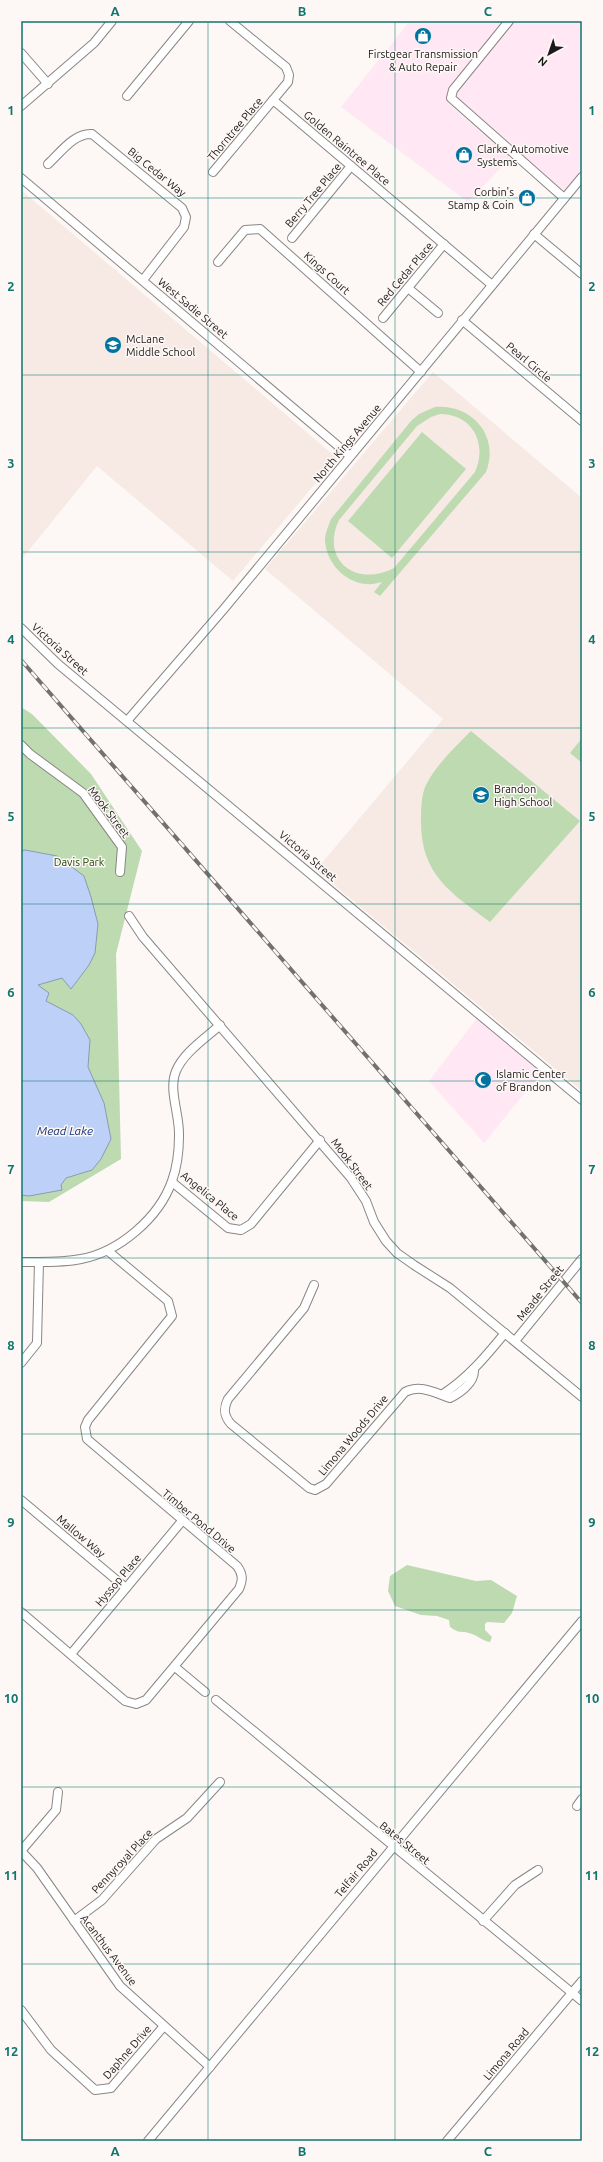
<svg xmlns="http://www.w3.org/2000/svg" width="603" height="2162" font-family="Ubuntu,sans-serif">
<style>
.commercial{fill:#ffe7f4}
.built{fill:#f7eae4}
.green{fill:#bddab1;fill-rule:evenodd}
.water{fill:#bdd1f8;stroke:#8c9ab5}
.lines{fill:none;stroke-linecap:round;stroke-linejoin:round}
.minor-casing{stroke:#8a8684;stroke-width:10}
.minor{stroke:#fff;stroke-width:8}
.rail-casing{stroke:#73706f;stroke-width:4}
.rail{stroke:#fdf8f5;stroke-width:2.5;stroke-dasharray:8;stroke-linecap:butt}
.grid{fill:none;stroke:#0f766e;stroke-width:1;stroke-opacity:0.55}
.labels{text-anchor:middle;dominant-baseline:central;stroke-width:3;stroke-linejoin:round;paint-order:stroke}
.poi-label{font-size:11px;fill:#1b1919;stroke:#fdf8f5;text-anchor:start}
.street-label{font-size:11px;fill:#1b1919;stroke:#fdf8f5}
.park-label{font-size:11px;fill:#1f4705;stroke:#fdf8f5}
.water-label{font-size:12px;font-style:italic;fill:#153279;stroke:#fdf8f5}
.neatline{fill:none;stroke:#0f766e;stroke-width:1.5}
.grid-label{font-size:13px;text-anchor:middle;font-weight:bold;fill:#0f766e}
</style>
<rect width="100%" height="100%" fill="#fdf8f5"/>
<!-- commercial -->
<g class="commercial">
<path d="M 410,21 L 504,21 L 447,92 L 447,99 L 450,105 L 510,158 L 468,202 L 341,107 Z"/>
<path d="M 515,21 L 582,21 L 582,171 L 565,191 L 540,171 L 455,96 L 455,93 Z"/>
<path d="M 477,1018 L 542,1072 L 484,1143 L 429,1081 Z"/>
</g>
<!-- built -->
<g class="built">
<path d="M 21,190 L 337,458 L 233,581 L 97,466 L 21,560 Z"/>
<path d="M 433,372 L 582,498 L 582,1091 L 316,870 L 443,719 L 265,569 Z"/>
</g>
<!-- green -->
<g class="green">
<path d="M 435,407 C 472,404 500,436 486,472 L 380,596 L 374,592 L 382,582 C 377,583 371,585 366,584 C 344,582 326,562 325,540 C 325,533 329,525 331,519 L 411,421 L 419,414 ZM 440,414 C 472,414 488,443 475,472 L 394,568 C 356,588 320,560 339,520 L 417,426 L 431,417 Z"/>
<path d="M 422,432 L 466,469 L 392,558 L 348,521 Z"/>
<path d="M 21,707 L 32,714 L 91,774 L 142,851 L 116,954 L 121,1159 L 49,1202 L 21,1201 Z"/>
<path d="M 471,731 L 580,821 L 490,922 C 451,893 421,875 421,822 C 421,811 421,795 426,785 C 436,765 455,747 471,731 Z"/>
<path d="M 582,738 L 582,763 L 570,753 Z"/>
<path d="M 407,1565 L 476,1581 L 491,1580 L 517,1596 L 512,1613 L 504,1623 L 487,1622 L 485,1624 L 485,1630 L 492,1637 L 490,1642 C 482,1641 479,1636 472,1634 C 462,1630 461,1635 450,1627 L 449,1620 L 437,1616 L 421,1615 L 395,1606 L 388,1591 L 390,1576 Z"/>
</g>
<!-- water -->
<path class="water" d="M 25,850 L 57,856 L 84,876 L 91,897 L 98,924 L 95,953 L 89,965 L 71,989 L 62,978 L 38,985 L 49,993 L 46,1001 L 73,1015 L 81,1024 L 90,1040 L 88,1067 L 104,1103 L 111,1139 L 101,1159 L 92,1170 L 66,1178 L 61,1185 L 62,1190 L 29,1196 L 21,1195 L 21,851 Z"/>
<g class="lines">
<!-- minor casing -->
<g class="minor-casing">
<g id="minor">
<path d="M 509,21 L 453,90 L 451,98 L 564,198"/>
<path d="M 21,53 L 48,84"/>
<path d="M 127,96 L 189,21"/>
<path d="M 273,100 L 492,285"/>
<path d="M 21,106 L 94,43 L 112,21"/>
<path d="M 48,164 C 61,152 74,133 92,134 L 182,208 L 186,217 L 184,227 L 143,280"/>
<path d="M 213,172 L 288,82 L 289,75 L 286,67 L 230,21"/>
<path d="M 21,178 L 350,456"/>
<path d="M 534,234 L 582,274"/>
<path d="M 292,238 L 351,166"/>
<path d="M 218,262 L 245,230 L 260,229 L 421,372"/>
<path d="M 408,288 L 438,313"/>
<path d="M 383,318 L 444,244"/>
<path d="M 462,320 L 582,421"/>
<path d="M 21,628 L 58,664 L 582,1100"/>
<path d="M 127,721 L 223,610 L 582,177"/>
<path d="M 21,745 L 30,754 L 83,793 L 122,847 L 120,872"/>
<path d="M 129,916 L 143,937 L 351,1178 L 366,1201 L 374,1222 L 386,1241 L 397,1253 L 414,1265 L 450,1288 L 582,1397"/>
<path d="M 172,1182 L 228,1228 L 241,1230 L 251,1224 L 320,1140"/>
<path d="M 21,1262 C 41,1262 61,1263 81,1259 C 119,1252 159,1218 172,1181 C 177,1167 179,1151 179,1136 C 180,1115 168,1090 176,1071 C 184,1052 206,1038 220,1025"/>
<path d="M 314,1285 L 304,1308 L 228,1399 C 223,1409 224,1416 231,1424 L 309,1488 L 315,1490 L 326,1484 L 405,1392 C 421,1384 435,1393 450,1398 C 460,1393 474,1383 474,1371"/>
<path d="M 515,1341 L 582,1259"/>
<path d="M 21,1363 L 37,1343 L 39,1262"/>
<path d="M 443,1394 C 468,1378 486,1356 505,1333"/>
<path d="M 21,1500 L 126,1588"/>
<path d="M 21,1612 L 125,1701 L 136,1704 L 146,1700 L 239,1589 C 243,1580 243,1574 237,1566 L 87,1439 L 85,1427 L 88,1420 L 172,1316 L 168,1301 L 108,1251"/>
<path d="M 71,1654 L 182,1521"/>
<path d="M 175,1667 L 205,1692"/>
<path d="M 216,1700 L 582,2001"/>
<path d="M 577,1806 L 582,1799"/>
<path d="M 21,1851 L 37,1868 L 120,1986 L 210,2067"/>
<path d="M 21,1851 L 56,1810 L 58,1792"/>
<path d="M 74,1921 L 102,1900 L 156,1839 L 187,1818 L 220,1782"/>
<path d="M 483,1921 L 515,1885 L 538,1870"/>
<path d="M 21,2010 L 51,2050 L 95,2090 L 111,2088 L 164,2026"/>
<path d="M 148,2141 L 582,1621"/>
<path d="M 447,2141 L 582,1981"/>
</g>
</g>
<!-- minor -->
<use href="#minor" class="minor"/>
<!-- rail casing -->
<g class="rail-casing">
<path id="rail" d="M 21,660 L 582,1303"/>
</g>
<!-- rail -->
<use href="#rail" class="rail"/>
</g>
<!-- grid -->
<path class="grid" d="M 208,21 L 208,2141M 395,21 L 395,2141M 21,198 L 582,198M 21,375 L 582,375M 21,552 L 582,552M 21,728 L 582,728M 21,904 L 582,904M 21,1081 L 582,1081M 21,1258 L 582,1258M 21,1434 L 582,1434M 21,1610 L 582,1610M 21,1787 L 582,1787M 21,1964 L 582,1964"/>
<!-- icons -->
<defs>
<g id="shop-disc" transform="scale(0.9)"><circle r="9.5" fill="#03739e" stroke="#fdf8f5"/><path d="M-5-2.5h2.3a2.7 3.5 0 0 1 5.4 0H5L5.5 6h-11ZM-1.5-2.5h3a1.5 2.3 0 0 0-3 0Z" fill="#fff"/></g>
<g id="school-disc" transform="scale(0.9)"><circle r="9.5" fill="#03739e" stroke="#fdf8f5"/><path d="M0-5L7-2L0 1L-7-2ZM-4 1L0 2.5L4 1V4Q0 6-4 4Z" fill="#fff"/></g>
<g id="mosque-disc" transform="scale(0.9)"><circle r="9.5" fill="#03739e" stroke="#fdf8f5"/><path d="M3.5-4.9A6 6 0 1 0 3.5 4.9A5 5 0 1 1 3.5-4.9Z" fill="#fff"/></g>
</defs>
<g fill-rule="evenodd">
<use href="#shop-disc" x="423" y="36"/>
<use href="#shop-disc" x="464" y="155"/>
<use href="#shop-disc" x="527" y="198"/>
<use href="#school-disc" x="113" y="345"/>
<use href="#school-disc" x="481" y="795"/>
<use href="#mosque-disc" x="483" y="1080"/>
</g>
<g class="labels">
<!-- poi labels -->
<g class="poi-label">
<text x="423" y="54" text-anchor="middle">Firstgear Transmission<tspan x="423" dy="13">&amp; Auto Repair</tspan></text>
<text x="477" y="149">Clarke Automotive<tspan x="477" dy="13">Systems</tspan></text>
<text x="514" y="192" text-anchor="end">Corbin's<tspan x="514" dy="13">Stamp &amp; Coin</tspan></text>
<text x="126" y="339">McLane<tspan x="126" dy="13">Middle School</tspan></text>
<text x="494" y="789">Brandon<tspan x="494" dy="13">High School</tspan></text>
<text x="496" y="1074">Islamic Center<tspan x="496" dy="13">of Brandon</tspan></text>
</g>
<!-- street labels -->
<g class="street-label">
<text transform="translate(235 129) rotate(-50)">Thorntree Place</text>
<text transform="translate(347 148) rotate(40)">Golden Raintree Place</text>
<text transform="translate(157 172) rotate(39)">Big Cedar Way</text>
<text transform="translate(313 195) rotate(-50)">Berry Tree Place</text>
<text transform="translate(327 273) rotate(42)">Kings Court</text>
<text transform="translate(405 274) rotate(-50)">Red Cedar Place</text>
<text transform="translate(193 308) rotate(40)">West Sadie Street</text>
<text transform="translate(529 362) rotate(40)">Pearl Circle</text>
<text transform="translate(347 443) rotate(-50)">North Kings Avenue</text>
<text transform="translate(60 649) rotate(42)">Victoria Street</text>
<text transform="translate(109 812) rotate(53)">Mook Street</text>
<text transform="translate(308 856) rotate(40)">Victoria Street</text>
<text transform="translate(352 1164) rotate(53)">Mook Street</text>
<text transform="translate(210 1196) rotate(39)">Angelica Place</text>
<text transform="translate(540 1293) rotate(-51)">Meade Street</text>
<text transform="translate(353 1435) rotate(-50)">Limona Woods Drive</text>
<text transform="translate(199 1521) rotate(40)">Timber Pond Drive</text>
<text transform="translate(81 1536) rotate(40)">Mallow Way</text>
<text transform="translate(118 1580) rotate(-50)">Hyssop Place</text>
<text transform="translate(405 1843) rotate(39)">Bates Street</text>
<text transform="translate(122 1861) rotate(-47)">Pennyroyal Place</text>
<text transform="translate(356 1873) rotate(-50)">Telfair Road</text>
<text transform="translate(109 1950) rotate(53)">Acanthus Avenue</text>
<text transform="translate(127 2052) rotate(-49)">Daphne Drive</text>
<text transform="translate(506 2054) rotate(-50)">Limona Road</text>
</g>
<!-- park labels -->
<g class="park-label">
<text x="79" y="862">Davis Park</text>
</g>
<!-- water labels -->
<g class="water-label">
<text x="65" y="1130">Mead Lake</text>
</g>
</g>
<!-- border -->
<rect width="603" height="2162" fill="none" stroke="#fdf8f5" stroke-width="44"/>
<!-- north arrow -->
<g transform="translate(549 54) rotate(220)" stroke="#fdf8f5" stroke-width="3" paint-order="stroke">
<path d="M0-3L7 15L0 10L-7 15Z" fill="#1b1919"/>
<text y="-6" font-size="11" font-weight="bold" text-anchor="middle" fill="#1b1919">N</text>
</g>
<rect x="22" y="22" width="559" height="2118" class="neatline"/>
<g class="grid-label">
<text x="115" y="16">A</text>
<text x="302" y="16">B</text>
<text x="488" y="16">C</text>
<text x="11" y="115">1</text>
<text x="592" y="115">1</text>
<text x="11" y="291">2</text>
<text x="592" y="291">2</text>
<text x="11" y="468">3</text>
<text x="592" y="468">3</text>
<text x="11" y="644">4</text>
<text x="592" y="644">4</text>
<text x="11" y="821">5</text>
<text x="592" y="821">5</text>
<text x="11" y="997">6</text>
<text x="592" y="997">6</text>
<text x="11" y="1174">7</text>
<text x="592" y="1174">7</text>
<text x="11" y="1350">8</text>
<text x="592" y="1350">8</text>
<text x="11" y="1527">9</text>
<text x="592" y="1527">9</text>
<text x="11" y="1703">10</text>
<text x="592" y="1703">10</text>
<text x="11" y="1880">11</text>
<text x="592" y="1880">11</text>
<text x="11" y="2056">12</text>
<text x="592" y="2056">12</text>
<text x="115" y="2156">A</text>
<text x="302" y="2156">B</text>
<text x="488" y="2156">C</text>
</g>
</svg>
